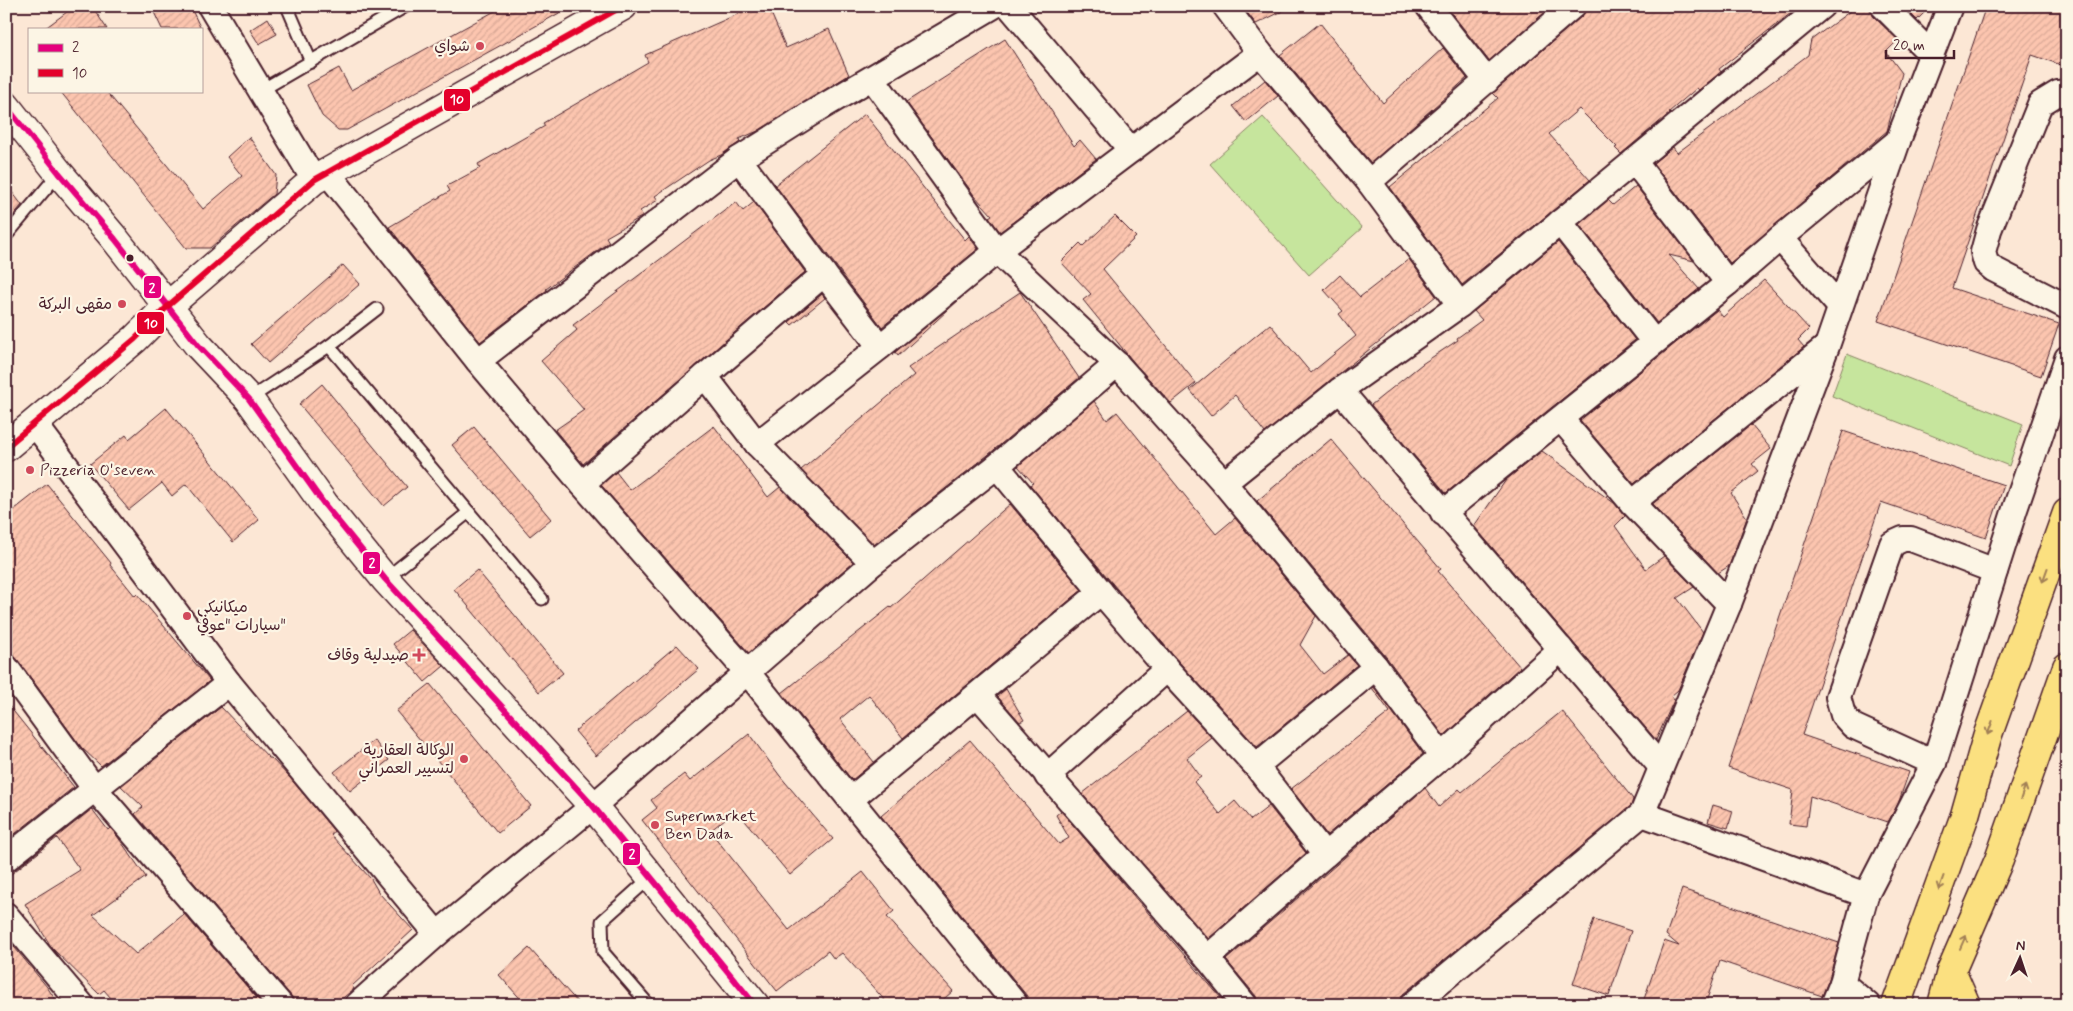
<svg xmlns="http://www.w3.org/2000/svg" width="2073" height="1011" font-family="Mynerve,'Playpen Sans Arabic',sans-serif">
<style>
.garden{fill:#c6e59d;stroke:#888264}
.building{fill:url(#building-hatch);stroke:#4a1f2b}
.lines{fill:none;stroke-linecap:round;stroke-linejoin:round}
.lane-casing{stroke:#4a1f2b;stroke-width:15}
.street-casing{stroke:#4a1f2b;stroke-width:28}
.secondary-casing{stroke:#4a1f2b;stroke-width:31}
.primary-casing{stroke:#4a1f2b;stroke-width:31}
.lane{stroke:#fcf5e5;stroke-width:11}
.street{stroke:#fcf5e5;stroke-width:24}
.secondary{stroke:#fcf5e5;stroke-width:28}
.primary{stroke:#fbe080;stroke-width:28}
.bus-1-casing{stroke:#fcf5e5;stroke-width:10}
.bus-2-casing{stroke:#fcf5e5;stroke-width:10}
.bus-1{stroke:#e5007d;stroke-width:6}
.bus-2{stroke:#e4002b;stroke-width:6}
.oneway{stroke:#a28056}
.poi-dot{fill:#d1495b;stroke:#fcf5e5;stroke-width:2}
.bus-dot{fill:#4a1f2b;stroke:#fcf5e5;stroke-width:2}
.labels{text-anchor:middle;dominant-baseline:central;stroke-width:4.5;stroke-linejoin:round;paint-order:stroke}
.poi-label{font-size:16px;fill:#4a1f2b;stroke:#fcf5e5;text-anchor:end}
.line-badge{stroke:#fcf5e5;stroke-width:2}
.badge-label{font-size:14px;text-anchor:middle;font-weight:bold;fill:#fff}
</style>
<defs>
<pattern id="building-hatch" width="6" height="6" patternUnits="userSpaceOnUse" patternTransform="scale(1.25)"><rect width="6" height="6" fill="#fcc5af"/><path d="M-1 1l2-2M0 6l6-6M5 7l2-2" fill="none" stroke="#daa997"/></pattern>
</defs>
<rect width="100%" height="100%" fill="#fce7d5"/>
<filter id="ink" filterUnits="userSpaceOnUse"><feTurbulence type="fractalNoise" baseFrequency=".02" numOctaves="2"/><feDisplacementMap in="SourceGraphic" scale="10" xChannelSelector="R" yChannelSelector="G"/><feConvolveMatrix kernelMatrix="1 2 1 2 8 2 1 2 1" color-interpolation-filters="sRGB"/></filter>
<g filter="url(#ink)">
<!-- garden -->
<g class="garden">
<path d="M 1263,117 L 1362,228 L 1309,275 L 1210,164 Z"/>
<path d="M 1847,354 L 2023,424 L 2009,466 L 1832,396 Z"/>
</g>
<!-- building -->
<g class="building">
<path d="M 75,6 L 92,6 L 107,29 L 44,29 Z"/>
<path d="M 151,6 L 190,6 L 201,29 L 162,29 Z"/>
<path d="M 504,6 L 572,6 L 347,130 L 338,130 L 322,116 L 307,85 L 339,68 L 351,90 Z"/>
<path d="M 756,6 L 768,6 L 786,48 L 829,29 L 849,75 L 758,131 L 739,139 L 740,142 L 721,155 L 709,160 L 655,196 L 658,200 L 640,211 L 643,216 L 606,237 L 609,242 L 546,289 L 547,290 L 480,342 L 389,227 L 450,191 L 447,186 L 480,168 L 478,164 L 545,126 L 543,123 L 648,62 L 645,55 Z"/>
<path d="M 1242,6 L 1293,6 L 1256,24 Z"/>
<path d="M 1446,6 L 1552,6 L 1489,61 Z"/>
<path d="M 1586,6 L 1800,6 L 1719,69 L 1721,72 L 1699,90 L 1697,88 L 1669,112 L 1670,113 L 1621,154 L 1615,148 L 1617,147 L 1579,109 L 1549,134 L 1590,180 L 1462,285 L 1390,187 L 1498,98 L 1493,93 L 1582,16 Z"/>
<path d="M 1857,6 L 1870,6 L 1873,16 L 1898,40 L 1886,52 L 1902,73 L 1887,131 L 1730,263 L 1653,163 L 1673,147 L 1677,153 L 1808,55 L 1811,40 Z"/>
<path d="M 1903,6 L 1931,6 L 1917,20 Z"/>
<path d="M 1986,6 L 2067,6 L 2067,67 L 2032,55 L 1952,288 L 2059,324 L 2041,376 L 1878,321 Z"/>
<path d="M 268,18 L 277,34 L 259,44 L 250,30 Z"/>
<path d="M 1320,23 L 1383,103 L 1443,48 L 1467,78 L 1371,163 L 1280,55 Z"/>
<path d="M 1005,39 L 1074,146 L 1080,140 L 1096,159 L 1000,232 L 989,217 L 992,215 L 974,195 L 906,102 Z"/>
<path d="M 1265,80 L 1278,96 L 1246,122 L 1233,106 Z"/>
<path d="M 60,91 L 106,91 L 203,209 L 242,176 L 227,157 L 249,137 L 276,175 L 274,194 L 210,248 L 186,248 Z"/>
<path d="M 865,114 L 965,240 L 969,236 L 978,249 L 882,327 L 775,185 Z"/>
<path d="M 6,184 L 22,205 L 6,224 Z"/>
<path d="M 1636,186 L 1694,261 L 1669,255 L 1699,289 L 1657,323 L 1579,224 L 1608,200 L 1613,205 Z"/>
<path d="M 736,202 L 743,211 L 754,202 L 805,272 L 583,464 L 555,430 L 584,410 L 541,361 L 577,330 L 573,325 Z"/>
<path d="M 1115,216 L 1136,237 L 1103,269 L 1196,383 L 1171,403 L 1136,365 L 1083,300 L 1091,294 L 1061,262 L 1080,243 L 1083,246 Z"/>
<path d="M 1558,242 L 1635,340 L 1446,493 L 1371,405 L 1422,364 L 1458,340 L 1457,338 L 1482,320 L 1474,311 Z"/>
<path d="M 1409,259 L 1436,296 L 1265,433 L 1235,395 L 1211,416 L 1190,390 L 1270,324 L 1311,373 L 1356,336 L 1339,314 L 1343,311 L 1324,290 L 1340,275 L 1360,297 Z"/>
<path d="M 343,265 L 360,284 L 268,363 L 251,344 Z"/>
<path d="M 1764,280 L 1809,329 L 1798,340 L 1804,347 L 1634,484 L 1580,420 L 1717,310 L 1723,317 Z"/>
<path d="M 1020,292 L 1079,378 L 988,455 L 874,545 L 801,470 L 914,375 L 908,368 Z"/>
<path d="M 822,294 L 825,298 L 792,325 L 789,322 Z"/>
<path d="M 961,298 L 898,356 L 895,352 Z"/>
<path d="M 322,384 L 407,487 L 384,506 L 299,404 Z"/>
<path d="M 1094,401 L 1107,420 L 1117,412 L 1216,534 L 1235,518 L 1316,616 L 1300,645 L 1323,674 L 1348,655 L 1357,665 L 1257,747 L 1177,660 L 1112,583 L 1030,485 L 1033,483 L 1018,466 Z"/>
<path d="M 166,408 L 259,520 L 233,542 L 186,484 L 172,496 L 162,483 L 129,510 L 90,464 L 126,435 L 129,439 Z"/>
<path d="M 1751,425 L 1771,449 L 1752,464 L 1758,471 L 1731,493 L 1747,518 L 1729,566 L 1718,573 L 1652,504 Z"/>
<path d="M 714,426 L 768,497 L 780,487 L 853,562 L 749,653 L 601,485 L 616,472 L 630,490 Z"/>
<path d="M 474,427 L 551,519 L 530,536 L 452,445 Z"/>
<path d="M 1843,431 L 2004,485 L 1986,538 L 1881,502 L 1802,735 L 1909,772 L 1898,804 L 1888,822 L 1810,796 L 1806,826 L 1789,824 L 1793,790 L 1728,768 Z"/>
<path d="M 1331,439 L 1441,569 L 1438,571 L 1520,667 L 1444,736 L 1387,658 L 1257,501 Z"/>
<path d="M 1542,451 L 1614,503 L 1625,516 L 1615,526 L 1646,569 L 1664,556 L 1694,587 L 1677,598 L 1703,632 L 1678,690 L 1671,696 L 1674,700 L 1656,740 L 1474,526 L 1506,480 Z"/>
<path d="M 47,484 L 111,563 L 110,565 L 135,596 L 137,594 L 210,681 L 101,766 L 81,747 L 17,659 L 6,649 L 6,516 Z"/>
<path d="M 1010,504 L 1082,590 L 903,738 L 869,695 L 840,719 L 874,762 L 852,780 L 782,693 L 890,607 L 891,608 Z"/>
<path d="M 477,570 L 563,673 L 539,692 L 454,589 Z"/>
<path d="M 410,630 L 444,666 L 425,682 L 393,644 Z"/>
<path d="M 677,645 L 699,669 L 596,756 L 575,731 Z"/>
<path d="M 430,684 L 531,806 L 498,833 L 396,711 Z"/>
<path d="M 1374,687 L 1423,754 L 1327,835 L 1291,789 L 1390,712 L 1372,688 Z"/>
<path d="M 1006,689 L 1024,720 L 1020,722 L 997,696 Z"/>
<path d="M 6,702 L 74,787 L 6,841 Z"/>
<path d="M 221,707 L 269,758 L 271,758 L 291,779 L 334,831 L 331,835 L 371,879 L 379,893 L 413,930 L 352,986 L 354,989 L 334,1005 L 294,1005 L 291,996 L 135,814 L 143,807 L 121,786 Z"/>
<path d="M 1187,711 L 1212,738 L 1187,758 L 1201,777 L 1194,782 L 1220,814 L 1235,801 L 1251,820 L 1269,806 L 1306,853 L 1208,939 L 1082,794 Z"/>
<path d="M 1562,711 L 1633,799 L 1631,806 L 1403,994 L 1399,1005 L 1258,1005 L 1256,996 L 1226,960 L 1425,788 L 1439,807 L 1459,789 L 1462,792 Z"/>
<path d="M 749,734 L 780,776 L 833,839 L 790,875 L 736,810 L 710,831 L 789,930 L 863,872 L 894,911 L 887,917 L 953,991 L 937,1005 L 889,1005 L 842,953 L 834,959 L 828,951 L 777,991 L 642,820 L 657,808 L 651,800 L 684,774 L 690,781 Z"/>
<path d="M 374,740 L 389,760 L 350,791 L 334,772 Z"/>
<path d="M 970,740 L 1059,844 L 1069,838 L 1056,815 L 1061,811 L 1227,1005 L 1029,1005 L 1027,996 L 881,816 Z"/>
<path d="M 1713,805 L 1733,811 L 1728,828 L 1708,822 Z"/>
<path d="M 92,809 L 108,830 L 110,828 L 115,833 L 146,877 L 93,915 L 136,954 L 184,914 L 263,1005 L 117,1005 L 104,990 L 99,994 L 52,948 L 25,904 L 80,870 L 57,838 L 6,878 L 6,872 L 15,870 Z"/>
<path d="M 1682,889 L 1839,943 L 1829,979 L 1822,996 L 1720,961 L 1705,1005 L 1642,1005 L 1664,941 L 1679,946 L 1666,935 Z"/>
<path d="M 1594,919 L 1631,931 L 1609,996 L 1573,984 Z"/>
<path d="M 6,937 L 47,987 L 59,1005 L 6,1005 Z"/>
<path d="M 529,948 L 580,1005 L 526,1005 L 499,975 Z"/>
</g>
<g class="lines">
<!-- lane casing -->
<g class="lane-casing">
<g id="lane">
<path d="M 287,6 L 311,62"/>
<path d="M 260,91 L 406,6"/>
<path d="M 6,236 L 59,173"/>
<path d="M 329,346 L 542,599"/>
<path d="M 249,399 L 329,346 L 377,309"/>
<path d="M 385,579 L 469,512"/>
<path d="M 649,1005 L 603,952 L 602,921 L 652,876"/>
</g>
</g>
<!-- street casing -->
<g class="street-casing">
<g id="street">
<path d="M 210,6 L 314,180"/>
<path d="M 1009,6 L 1131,150"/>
<path d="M 1225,6 L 1260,53"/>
<path d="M 1428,6 L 1487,81"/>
<path d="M 1883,6 L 1931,54"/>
<path d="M 873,79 L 997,251 L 1117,364"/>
<path d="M 2067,92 L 2058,93 L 2040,104 L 1989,230 L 1983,252 L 1986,263 L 1993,269 L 2067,307"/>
<path d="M 739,159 L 824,274"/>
<path d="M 1634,161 L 1728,283"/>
<path d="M 327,172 L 478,361 L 582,484 L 748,673 L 1016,1005"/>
<path d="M 1369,182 L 1460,305"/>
<path d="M 1560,222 L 1654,342"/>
<path d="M 1780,238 L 1840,307"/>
<path d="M 478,361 L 739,159 L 810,114 L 994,6"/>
<path d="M 705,376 L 824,274 L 880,347"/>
<path d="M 1561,419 L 1632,503 L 1729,604"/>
<path d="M 35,424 L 229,683 L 437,934"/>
<path d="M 757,444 L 880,347 L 997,251 L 1260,53 L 1369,182 L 1573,6"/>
<path d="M 997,466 L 1101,592"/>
<path d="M 1224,483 L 1340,390"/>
<path d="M 582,484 L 705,376 L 757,444 L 873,563"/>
<path d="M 1632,503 L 1827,346"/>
<path d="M 1443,513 L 1728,283 L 1780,238 L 1898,141"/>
<path d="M 6,667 L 94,788 L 281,1005"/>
<path d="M 978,695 L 1207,958 L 1245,1005"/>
<path d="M 1934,763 L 1853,726 L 1843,715 L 1838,697 L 1892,544 L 1903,539 L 1911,539 L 1995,571"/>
<path d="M 1256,766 L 1376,667"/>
<path d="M 1661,767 L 1340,390 L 1460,305 L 1822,6"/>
<path d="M 1047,776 L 1167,669"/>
<path d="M 851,799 L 1101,592 L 1167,669 L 1256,766 L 1325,855 L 1442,756"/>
<path d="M 1642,814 L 1866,895"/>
<path d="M 6,859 L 229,683"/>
<path d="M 6,915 L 82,1005"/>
<path d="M 1207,958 L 1325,855"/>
<path d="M 1842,983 L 1868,1005"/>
<path d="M 357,1005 L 437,934 L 593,806 L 873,563 L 997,466 L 1117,364 L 1224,483 L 1376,667 L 1442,756 L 1561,649"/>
<path d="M 1412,1005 L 1642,814 L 1729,604 L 1827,346 L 1898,141 L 1950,6"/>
<path d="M 1833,1005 L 1842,983 L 1866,895 L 1934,763 L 2015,509 L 2067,358"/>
</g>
</g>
<!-- secondary casing -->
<g class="secondary-casing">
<g id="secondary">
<path d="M 6,106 L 59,173 L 115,239 L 198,345 L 249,399 L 324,504 L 385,579 L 593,806 L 755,1005"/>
<path d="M 6,447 L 135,339 L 168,306 L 314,180 L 623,6"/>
</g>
</g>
<!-- primary casing -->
<g class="primary-casing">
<g id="primary">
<path d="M 1951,971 L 1966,1005"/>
<path d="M 1896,1005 L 1965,815 L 1987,737 L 2067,513"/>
<path d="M 1942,1005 L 1951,971 L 1999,860 L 2067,667"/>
</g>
</g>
<!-- lane -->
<use href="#lane" class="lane"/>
<!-- street -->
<use href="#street" class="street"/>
<!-- secondary -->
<use href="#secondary" class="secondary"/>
<!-- primary -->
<use href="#primary" class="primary"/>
<!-- bus-1 casing -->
<g class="bus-1-casing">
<path id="bus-1" d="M 6,106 L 59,173 L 115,239 L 198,345 L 249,399 L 324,504 L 385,579 L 593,806 L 755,1005"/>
</g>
<!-- bus-2 casing -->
<g class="bus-2-casing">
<path id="bus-2" d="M 6,447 L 135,339 L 168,306 L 314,180 L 623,6"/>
</g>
<!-- bus-1 -->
<use href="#bus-1" class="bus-1"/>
<!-- bus-2 -->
<use href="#bus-2" class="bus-2"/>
</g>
<!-- one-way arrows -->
<defs><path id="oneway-shaft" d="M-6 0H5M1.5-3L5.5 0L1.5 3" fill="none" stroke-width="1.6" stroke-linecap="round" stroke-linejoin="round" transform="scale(1.25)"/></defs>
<g class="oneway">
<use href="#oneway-shaft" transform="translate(2045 575) rotate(110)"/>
<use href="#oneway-shaft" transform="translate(1990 728) rotate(110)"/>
<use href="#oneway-shaft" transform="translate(2023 792) rotate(-71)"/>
<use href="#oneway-shaft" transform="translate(1941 883) rotate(110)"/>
<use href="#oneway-shaft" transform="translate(1963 942) rotate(-66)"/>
</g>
</g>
<!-- markers -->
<g class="poi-dot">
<circle cx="480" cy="46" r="5"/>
<circle cx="122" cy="304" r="5"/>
<circle cx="30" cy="470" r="5"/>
<circle cx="187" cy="616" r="5"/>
<path d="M416.5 647.5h5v5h5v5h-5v5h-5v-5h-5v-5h5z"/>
<circle cx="464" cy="759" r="5"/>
<circle cx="655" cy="825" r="5"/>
</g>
<circle class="bus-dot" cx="130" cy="258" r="4.5"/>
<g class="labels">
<!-- poi labels -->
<g class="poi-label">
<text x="470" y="46">شواي</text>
<text x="112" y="304">مقهى البركة</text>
<text x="40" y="470" text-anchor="start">Pizzeria O'seven</text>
<text x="197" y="607" text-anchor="start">ميكانيكي<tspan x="197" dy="18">سيارات "عوفي"</tspan></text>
<text x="409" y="655">صيدلية وقاف</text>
<text x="454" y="750">الوكالة العقارية<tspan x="454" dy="18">لتسيير العمراني</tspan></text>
<text x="665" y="816" text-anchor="start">Supermarket<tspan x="665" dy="18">Ben Dada</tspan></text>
</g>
</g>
<g class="line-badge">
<rect x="443" y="88" width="28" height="24" rx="5" fill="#e4002b"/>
<rect x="143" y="275" width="19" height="24" rx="5" fill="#e5007d"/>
<rect x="136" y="311" width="29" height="24" rx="5" fill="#e4002b"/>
<rect x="362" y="551" width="19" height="24" rx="5" fill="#e5007d"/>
<rect x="622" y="842" width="19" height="24" rx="5" fill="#e5007d"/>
</g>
<g class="badge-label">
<text x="457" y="104">10</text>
<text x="152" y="292">2</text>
<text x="151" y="328">10</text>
<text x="372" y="567">2</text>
<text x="632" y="858">2</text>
</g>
<!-- margin -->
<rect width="2073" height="1011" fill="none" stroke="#fcf5e5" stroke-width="25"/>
<rect x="12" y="12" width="2048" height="986" fill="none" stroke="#4a1f2b" stroke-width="2" filter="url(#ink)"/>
<!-- legend -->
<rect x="28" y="28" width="175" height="65" fill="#fcf5e5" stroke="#b59f9b"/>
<rect x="38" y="44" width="25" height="8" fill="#e5007d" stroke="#b59f9b"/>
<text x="72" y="52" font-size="15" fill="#4a1f2b">2</text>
<rect x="38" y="69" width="25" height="8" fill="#e4002b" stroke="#b59f9b"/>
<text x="72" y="78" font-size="15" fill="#4a1f2b">10</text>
<!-- north arrow -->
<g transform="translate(2020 958) rotate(3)" stroke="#fcf5e5" stroke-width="4" paint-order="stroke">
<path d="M0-4L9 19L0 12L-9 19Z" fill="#4a1f2b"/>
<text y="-8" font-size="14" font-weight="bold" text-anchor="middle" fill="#4a1f2b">N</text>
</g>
<!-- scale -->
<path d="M1886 50v8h68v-8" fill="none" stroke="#4a1f2b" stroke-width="2.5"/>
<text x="1893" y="50" font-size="15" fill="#4a1f2b" stroke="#fcf5e5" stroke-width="4" paint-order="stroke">20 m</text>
</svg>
